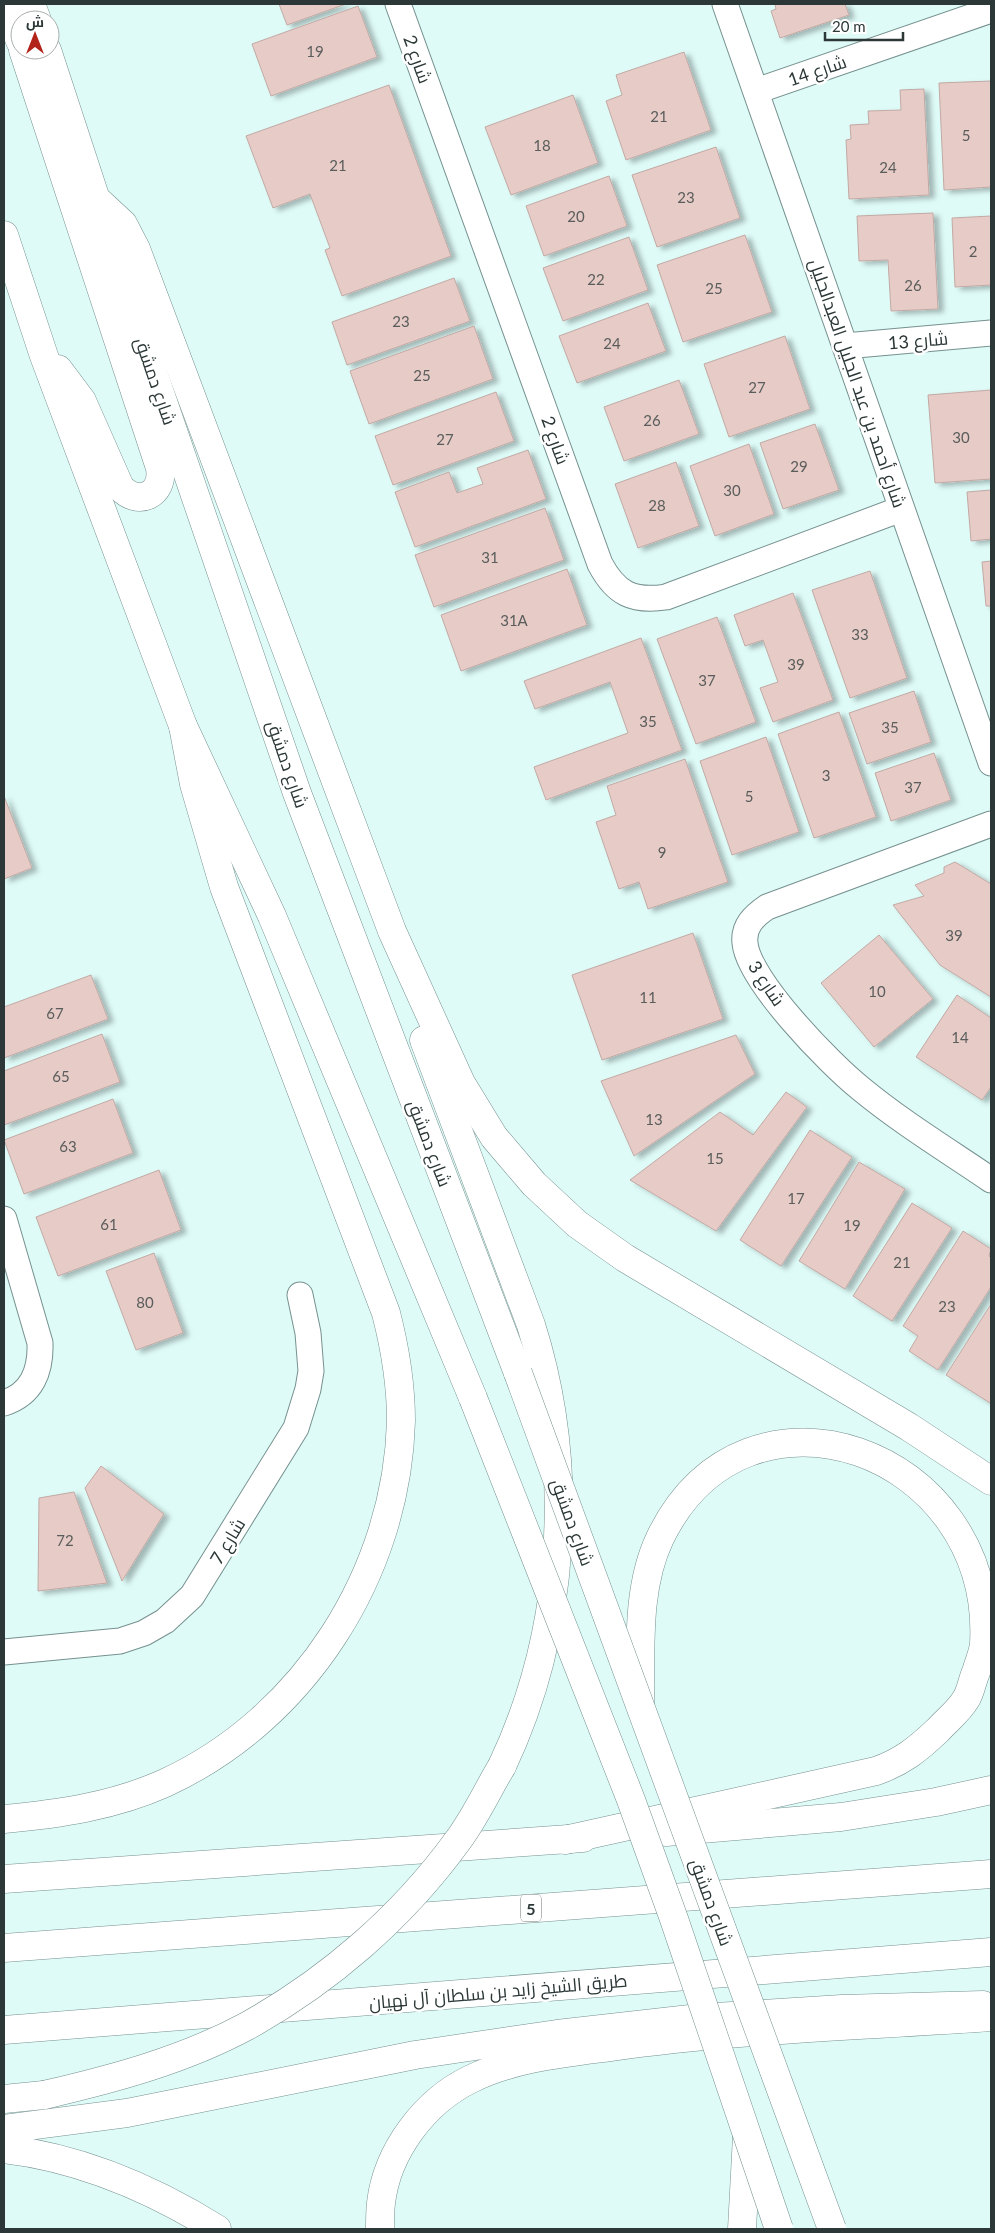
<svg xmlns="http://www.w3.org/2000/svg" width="995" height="2233" font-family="Lato,Cairo,sans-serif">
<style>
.building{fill:#e6cbc7;stroke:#c2a9a4;filter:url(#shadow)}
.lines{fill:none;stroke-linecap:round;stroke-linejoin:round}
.minor-casing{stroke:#76918f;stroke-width:27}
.primary-casing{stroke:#76918f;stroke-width:29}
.motorway-casing{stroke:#76918f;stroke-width:29}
.minor{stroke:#fff;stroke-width:25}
.primary{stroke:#fff;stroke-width:28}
.motorway{stroke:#fff;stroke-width:28}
.primary-bridge-casing{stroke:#76918f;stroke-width:29;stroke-linecap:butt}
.primary-bridge{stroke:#fff;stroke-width:28}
.labels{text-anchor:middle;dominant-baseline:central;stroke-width:5;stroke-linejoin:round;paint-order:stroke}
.number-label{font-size:15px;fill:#5a5d5b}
.shield{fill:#fff;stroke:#6b7473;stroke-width:1}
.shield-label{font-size:16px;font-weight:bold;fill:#2c3837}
.street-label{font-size:18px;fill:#2c3837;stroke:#fff}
</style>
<defs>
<filter id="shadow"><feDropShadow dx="5.5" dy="3" stdDeviation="2.5" flood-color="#0004"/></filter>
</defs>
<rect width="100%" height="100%" fill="#defbf8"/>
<!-- building -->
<g class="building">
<path d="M 279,4 L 346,4 L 287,25 Z"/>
<path d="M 775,4 L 845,4 L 849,15 L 780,38 L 771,11 L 776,9 Z"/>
<path d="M 358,6 L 377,57 L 271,96 L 252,44 Z"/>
<path d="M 684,52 L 711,130 L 626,160 L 606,101 L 622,95 L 616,75 Z"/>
<path d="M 991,81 L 991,187 L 944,190 L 939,83 Z"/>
<path d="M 389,85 L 451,256 L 342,296 L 325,250 L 330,248 L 310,194 L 273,208 L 246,136 Z"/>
<path d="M 924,89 L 929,195 L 849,199 L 846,140 L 851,139 L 850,125 L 869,124 L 868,111 L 901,110 L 900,90 Z"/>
<path d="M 573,95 L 598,163 L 511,195 L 485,127 Z"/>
<path d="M 716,147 L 740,218 L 657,247 L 632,175 Z"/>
<path d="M 609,176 L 627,226 L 544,256 L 526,206 Z"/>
<path d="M 933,213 L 938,309 L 891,311 L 888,260 L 859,261 L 857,216 Z"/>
<path d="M 991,216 L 991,285 L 955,287 L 952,218 Z"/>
<path d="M 745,235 L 772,312 L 683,342 L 657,265 Z"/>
<path d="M 629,237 L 648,290 L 563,321 L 543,268 Z"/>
<path d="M 454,278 L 470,321 L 347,365 L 332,322 Z"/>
<path d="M 648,303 L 666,351 L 577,383 L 559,336 Z"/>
<path d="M 474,326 L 493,379 L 369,424 L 350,371 Z"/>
<path d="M 785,336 L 810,409 L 729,437 L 704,364 Z"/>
<path d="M 679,380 L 699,434 L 624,461 L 604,407 Z"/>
<path d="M 991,390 L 991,479 L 935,483 L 928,395 Z"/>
<path d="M 496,392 L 514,441 L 393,485 L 375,436 Z"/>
<path d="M 815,424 L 839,490 L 783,509 L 760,443 Z"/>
<path d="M 749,444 L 774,514 L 715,536 L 690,466 Z"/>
<path d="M 528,450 L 546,499 L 415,547 L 395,492 L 449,472 L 457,493 L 483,484 L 477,468 Z"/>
<path d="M 676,462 L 699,526 L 638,548 L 615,484 Z"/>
<path d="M 991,490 L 991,539 L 971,541 L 967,492 Z"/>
<path d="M 545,508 L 564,560 L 434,607 L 415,555 Z"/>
<path d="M 991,561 L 991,606 L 986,606 L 982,562 Z"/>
<path d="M 567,569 L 587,625 L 461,671 L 441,615 Z"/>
<path d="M 870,571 L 907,678 L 850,698 L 812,590 Z"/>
<path d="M 793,593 L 833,700 L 773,722 L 760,688 L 778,682 L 763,640 L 745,646 L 734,615 Z"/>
<path d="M 717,617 L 756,722 L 696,744 L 657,639 Z"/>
<path d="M 641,638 L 682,750 L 546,800 L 534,767 L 628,733 L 610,682 L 535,709 L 524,681 Z"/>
<path d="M 914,691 L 931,742 L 867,764 L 849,713 Z"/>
<path d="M 839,712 L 876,817 L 814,838 L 778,734 Z"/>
<path d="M 766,737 L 799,832 L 732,855 L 700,761 Z"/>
<path d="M 934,753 L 951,800 L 891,821 L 875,773 Z"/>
<path d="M 685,759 L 728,882 L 648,909 L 639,882 L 619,889 L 596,822 L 616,815 L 607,786 Z"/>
<path d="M 4,796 L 32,868 L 4,879 Z"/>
<path d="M 955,862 L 991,884 L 991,997 L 940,965 L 893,905 L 924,896 L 915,885 L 944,873 L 944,867 Z"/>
<path d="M 693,933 L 723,1019 L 602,1060 L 572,975 Z"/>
<path d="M 879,935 L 933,999 L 874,1047 L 821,983 Z"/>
<path d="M 91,975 L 108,1019 L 4,1058 L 4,1007 Z"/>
<path d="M 957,995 L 991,1018 L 991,1087 L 982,1100 L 916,1057 Z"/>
<path d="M 102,1034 L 120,1082 L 4,1125 L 4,1071 Z"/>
<path d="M 736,1035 L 755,1074 L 634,1156 L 601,1081 Z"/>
<path d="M 786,1092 L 807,1107 L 716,1231 L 630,1180 L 720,1112 L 753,1135 Z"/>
<path d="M 113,1099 L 133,1153 L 24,1194 L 4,1140 Z"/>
<path d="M 810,1130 L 852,1157 L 781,1266 L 740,1240 Z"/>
<path d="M 859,1162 L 905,1189 L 845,1289 L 799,1261 Z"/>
<path d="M 159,1170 L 181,1230 L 58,1276 L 36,1217 Z"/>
<path d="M 912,1203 L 952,1228 L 892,1321 L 853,1296 Z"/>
<path d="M 963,1231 L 991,1249 L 989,1256 L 991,1258 L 991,1287 L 938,1370 L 909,1351 L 918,1336 L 903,1326 Z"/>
<path d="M 154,1253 L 183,1333 L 136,1350 L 106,1271 Z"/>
<path d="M 991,1304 L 991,1402 L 990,1403 L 946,1375 Z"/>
<path d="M 101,1466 L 164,1514 L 122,1581 L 85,1488 Z"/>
<path d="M 74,1492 L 107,1583 L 38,1591 L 39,1498 Z"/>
</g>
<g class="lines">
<!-- minor casing -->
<g class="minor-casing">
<g id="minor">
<path d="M 398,4 L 600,564 C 616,594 633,602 666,597 L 901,509"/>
<path d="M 725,4 L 991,763"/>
<path d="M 756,91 L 991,10"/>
<path d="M 845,346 L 991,333"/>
<path d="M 991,824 L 767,907 C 754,916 743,926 745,943 C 748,980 830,1064 860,1088 C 901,1122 947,1150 991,1180"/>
<path d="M 4,1219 L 40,1343 C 41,1371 32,1394 4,1403"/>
<path d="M 4,1652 L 120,1641 L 144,1633 L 165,1621 L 192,1596 L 296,1428 L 308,1389 L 311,1371 L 308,1333 L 300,1295"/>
</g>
</g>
<!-- primary casing -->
<g class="primary-casing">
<g id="primary">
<path d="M 6,4 L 20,41"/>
<path d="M 31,4 L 37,20"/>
<path d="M 23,50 L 160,468 C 164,495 138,507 120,487 L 82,401 L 58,369"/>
<path d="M 47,50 L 146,352 L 297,793 L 518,1373"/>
<path d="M 96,199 L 123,224 L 136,249 L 392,931 L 461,1083 L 494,1137 L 534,1184 L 577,1224 L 625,1258 L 909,1427 L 991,1481"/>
<path d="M 4,235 L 44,356 L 183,726 L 272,916 L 473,1398"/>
<path d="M 424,1040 L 531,1325 C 576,1467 566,1631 502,1766"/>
<path d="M 4,1819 C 59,1814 114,1806 165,1783 C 304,1719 397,1573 401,1421 C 401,1384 395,1348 386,1313 L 224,887 L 194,784 L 183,726"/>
<path d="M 666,1832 L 841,1817 L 936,1802 L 991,1790"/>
<path d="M 565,1840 L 876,1771 C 902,1762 918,1749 938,1730 C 947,1720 959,1711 966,1699 C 971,1691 972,1681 976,1672 C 979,1662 983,1653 984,1644 C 995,1451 746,1360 660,1538 C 636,1588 641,1649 640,1703"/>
<path d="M 4,1879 L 583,1838"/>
<path d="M 4,2099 L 44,2095"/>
<path d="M 4,2129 L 127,2113 L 415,2055 L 557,2034 L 699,2018 L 842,2009 L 983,2005"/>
<path d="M 4,2149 C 81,2158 151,2188 217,2229"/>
</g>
</g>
<!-- motorway casing -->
<g class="motorway-casing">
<g id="motorway">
<path d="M 4,1948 L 991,1874"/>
<path d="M 4,2030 L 991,1952"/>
<path d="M 380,2229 C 380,2221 380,2211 381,2203 C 387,2151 425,2101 471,2079 C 513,2058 564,2053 610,2047 C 736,2029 864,2026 991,2017"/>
<path d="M 742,2229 L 747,2136"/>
</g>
</g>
<!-- minor -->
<use href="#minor" class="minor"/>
<!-- primary -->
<use href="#primary" class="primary"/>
<!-- motorway -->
<use href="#motorway" class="motorway"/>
<!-- primary-bridge casing -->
<g class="primary-bridge-casing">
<g id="primary-bridge">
<path d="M 518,1373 L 832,2229"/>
<path d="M 473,1398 L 631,1800 L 674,1919 L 779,2229"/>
<path d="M 44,2095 C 113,2079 184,2060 247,2026 C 328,1981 401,1918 456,1843 C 474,1820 487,1791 502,1766"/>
</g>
</g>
<!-- primary-bridge -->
<use href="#primary-bridge" class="primary-bridge"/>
</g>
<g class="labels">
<!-- number labels -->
<g class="number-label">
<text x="315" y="51">19</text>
<text x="659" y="116">21</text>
<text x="966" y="135">5</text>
<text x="542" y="145">18</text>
<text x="338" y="165">21</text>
<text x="888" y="167">24</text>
<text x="686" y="197">23</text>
<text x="576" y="216">20</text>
<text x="973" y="251">2</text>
<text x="596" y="279">22</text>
<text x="913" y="285">26</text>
<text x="714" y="288">25</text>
<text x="401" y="321">23</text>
<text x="612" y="343">24</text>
<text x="422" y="375">25</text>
<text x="757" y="387">27</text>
<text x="652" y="420">26</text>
<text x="961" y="437">30</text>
<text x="445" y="439">27</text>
<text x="799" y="466">29</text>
<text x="732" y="490">30</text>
<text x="657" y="505">28</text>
<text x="490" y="557">31</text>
<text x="514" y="620">31A</text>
<text x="860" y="634">33</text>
<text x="796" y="664">39</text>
<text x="707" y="680">37</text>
<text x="648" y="721">35</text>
<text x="890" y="727">35</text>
<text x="826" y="775">3</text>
<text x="913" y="787">37</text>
<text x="749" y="796">5</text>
<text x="662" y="852">9</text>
<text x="954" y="935">39</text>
<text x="877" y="991">10</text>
<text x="648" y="997">11</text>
<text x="55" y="1013">67</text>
<text x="960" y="1037">14</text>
<text x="61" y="1076">65</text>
<text x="654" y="1119">13</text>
<text x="68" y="1146">63</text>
<text x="715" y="1158">15</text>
<text x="796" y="1198">17</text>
<text x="109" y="1224">61</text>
<text x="852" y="1225">19</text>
<text x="902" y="1262">21</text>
<text x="145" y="1302">80</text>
<text x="947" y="1306">23</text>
<text x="65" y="1540">72</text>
</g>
<!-- shield labels -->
<rect class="shield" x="521" y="1894.5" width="20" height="27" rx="4"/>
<g class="shield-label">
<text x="531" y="1908">5</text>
</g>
<!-- street labels -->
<g class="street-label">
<text transform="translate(418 59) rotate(70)">شارع 2</text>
<text transform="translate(817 70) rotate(-19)">شارع 14</text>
<text transform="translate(918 340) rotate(-5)">شارع 13</text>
<text transform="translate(156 381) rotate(71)">شارع دمشق</text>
<text transform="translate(858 383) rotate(71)">شارع أحمد بن عبد الجليل العبدالجليل</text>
<text transform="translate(556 440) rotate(70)">شارع 2</text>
<text transform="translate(288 764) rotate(71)">شارع دمشق</text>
<text transform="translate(767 983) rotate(56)">شارع 3</text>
<text transform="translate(430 1143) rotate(69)">شارع دمشق</text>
<text transform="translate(573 1522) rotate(70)">شارع دمشق</text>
<text transform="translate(227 1541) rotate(-59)">شارع 7</text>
<text transform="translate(712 1902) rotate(70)">شارع دمشق</text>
<text transform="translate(498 1991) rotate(-5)">طريق الشيخ زايد بن سلطان آل نهيان</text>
</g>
</g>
<!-- border -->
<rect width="995" height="2233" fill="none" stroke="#2c3837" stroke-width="10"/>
<!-- north arrow -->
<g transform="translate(35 35)"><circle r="24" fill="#ffffff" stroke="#abafaf"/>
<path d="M0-4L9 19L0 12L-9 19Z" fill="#b22319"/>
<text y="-8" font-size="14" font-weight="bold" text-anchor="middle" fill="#2c3837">ش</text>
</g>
<!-- scale -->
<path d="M825 32v8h78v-8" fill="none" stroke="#2c3837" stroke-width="2.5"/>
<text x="832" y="32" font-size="15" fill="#2c3837" stroke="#ffffff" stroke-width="4" paint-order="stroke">20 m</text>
</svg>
